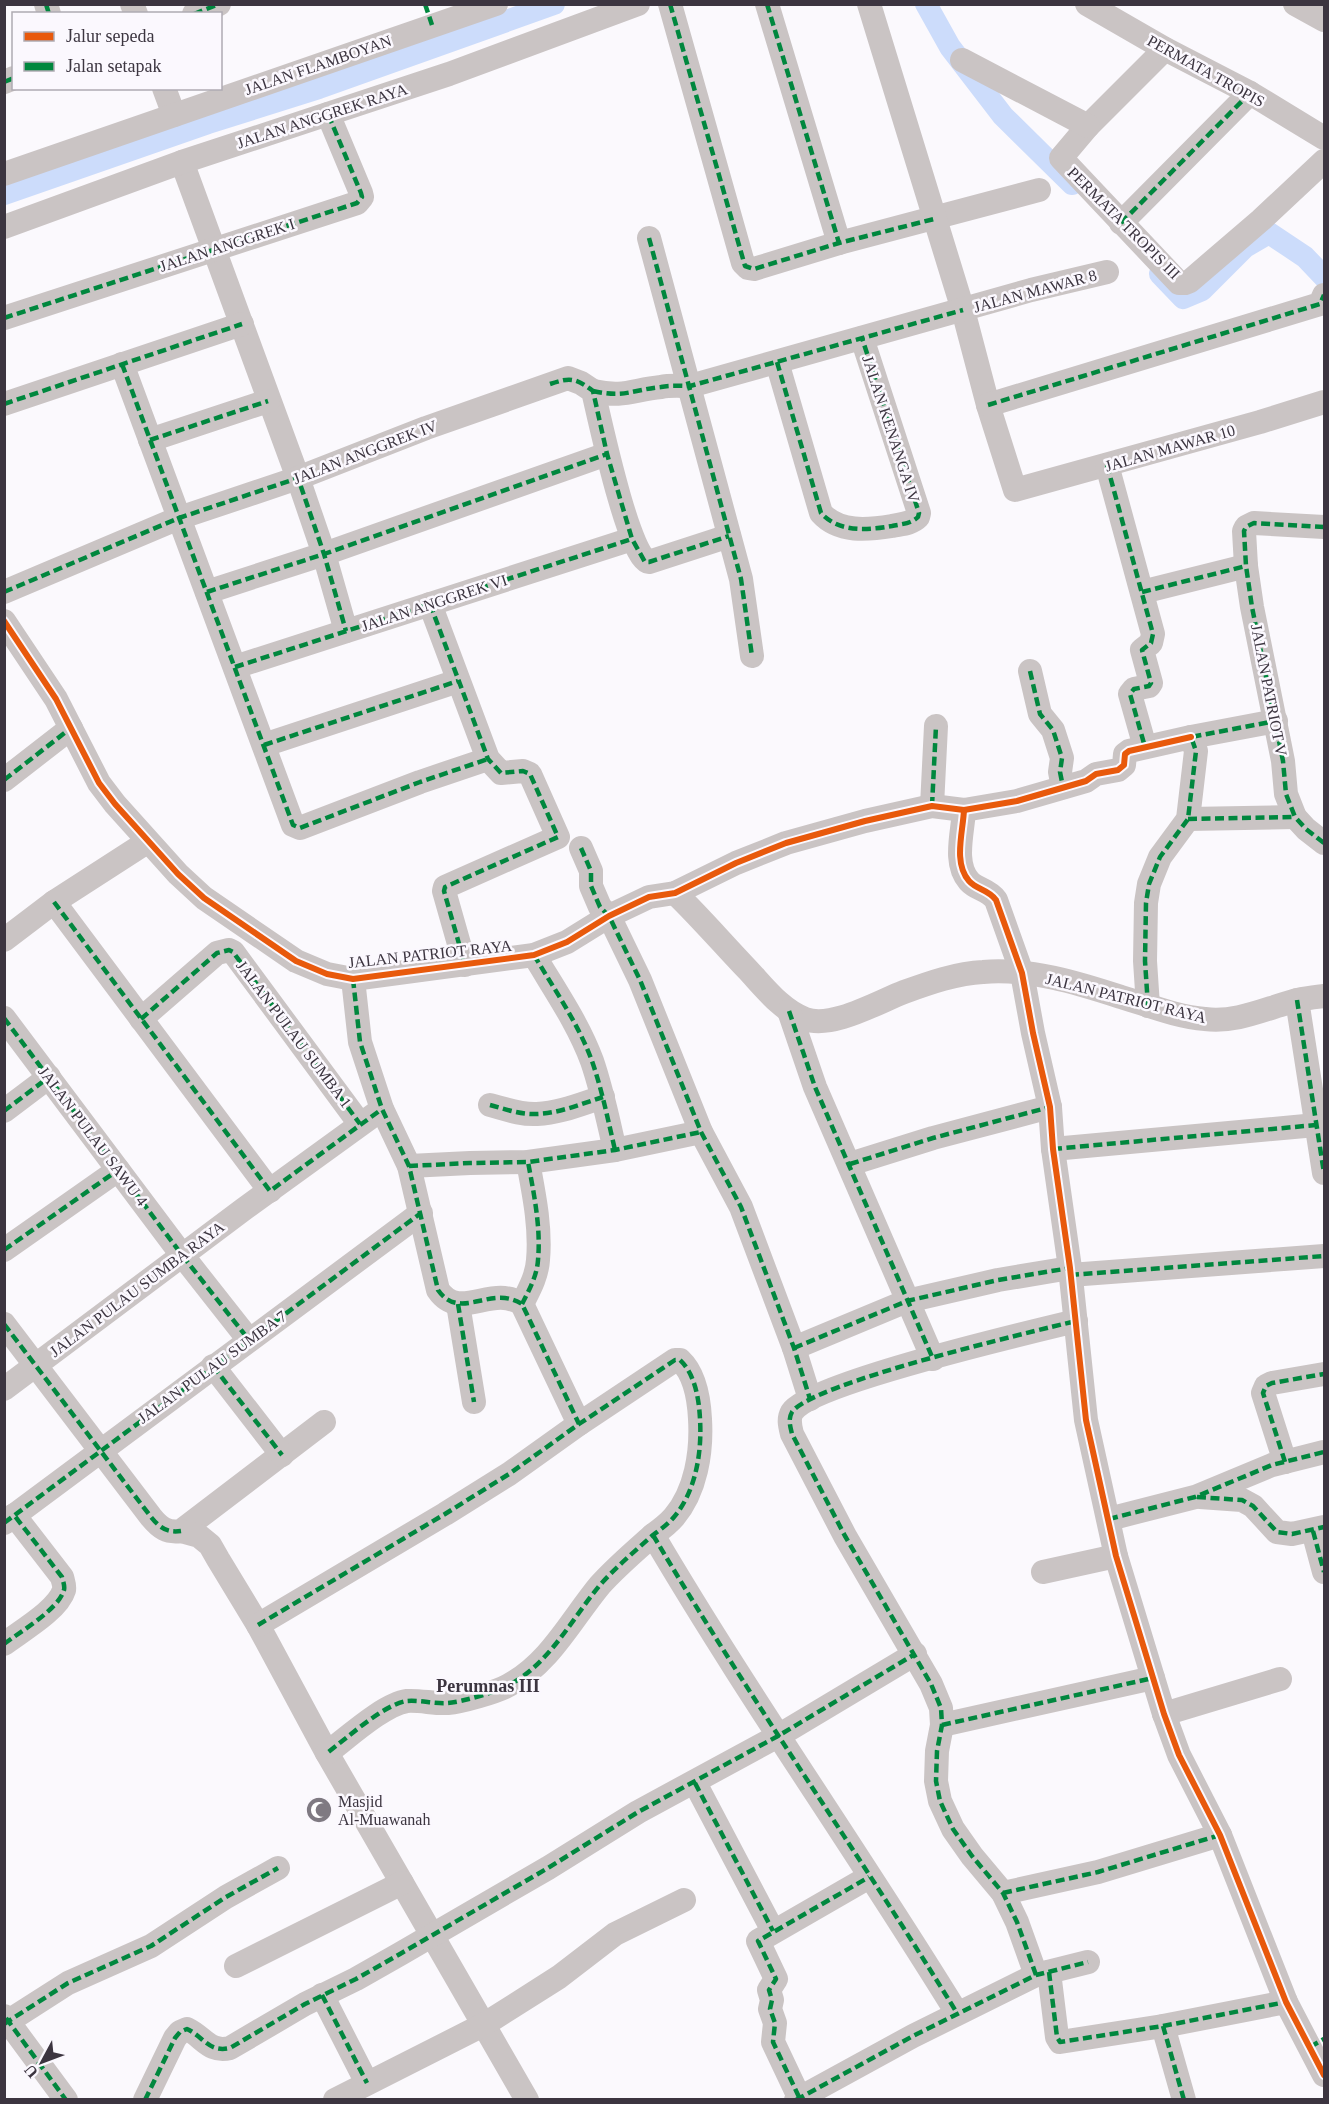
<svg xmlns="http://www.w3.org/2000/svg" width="1329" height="2104" font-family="'Times New Roman',serif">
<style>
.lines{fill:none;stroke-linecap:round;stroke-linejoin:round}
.canal{stroke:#ccdcfb;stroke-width:22}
.minor{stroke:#cac4c4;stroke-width:24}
.quiet{stroke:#00873e;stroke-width:4.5;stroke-dasharray:9 4.5;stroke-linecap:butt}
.cycleway-casing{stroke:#fbf8fe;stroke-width:10}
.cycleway{stroke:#e8590c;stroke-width:6}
.labels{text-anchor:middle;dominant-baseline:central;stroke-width:5;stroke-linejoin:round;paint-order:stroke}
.street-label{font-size:16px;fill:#3c3540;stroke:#fbf8fe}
.poi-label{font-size:16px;fill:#3c3540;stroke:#fbf8fe;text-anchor:start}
.neighbourhood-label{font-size:18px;font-weight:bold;fill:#3c3540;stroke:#fbf8fe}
</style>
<rect width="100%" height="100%" fill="#fbf9fd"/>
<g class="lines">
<!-- canal -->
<g class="canal">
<path d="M 926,4 L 950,47 L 1003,116 L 1072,184"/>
<path d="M 4,194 L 208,123 L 319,88 L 554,4"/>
<path d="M 1160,274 L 1183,298 L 1202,290 L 1245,247 L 1269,233 L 1305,257 L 1324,277"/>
</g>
<!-- minor -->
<g class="minor">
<path d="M 46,4 L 49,14"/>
<path d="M 132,4 L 136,14"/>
<path d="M 670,4 L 743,263 L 748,268 L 754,269 L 839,243 L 1039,190"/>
<path d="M 767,4 L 839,243"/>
<path d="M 869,4 L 963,310 L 988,405 L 1015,490 L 1260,422 L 1324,402"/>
<path d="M 1087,4 L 1165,49 L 1250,93 L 1324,138"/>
<path d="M 1295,4 L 1324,20"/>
<path d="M 194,14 L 219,4"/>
<path d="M 1165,49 L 1088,126 L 1061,158 L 1179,283 L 1185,283 L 1190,281 L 1261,220 L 1324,161"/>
<path d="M 962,60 L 1088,126"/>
<path d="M 4,82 L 14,78"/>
<path d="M 164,88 L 174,115"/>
<path d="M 182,162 L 298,478 L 324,554 L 346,631"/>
<path d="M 4,174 L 496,4"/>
<path d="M 1121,223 L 1250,93"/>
<path d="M 4,227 L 182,162 L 449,74 L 638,4"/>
<path d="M 649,238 L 741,579 L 752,656"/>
<path d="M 4,318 L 357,203 L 362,197 L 361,193 L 328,114"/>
<path d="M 777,362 L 821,513 C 839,533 868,530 892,526 C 901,524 911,524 918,517 L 919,513 L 862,338"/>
<path d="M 122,364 L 293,825 L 300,828 L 420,782 L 488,759"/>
<path d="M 593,391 C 624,398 632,390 661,387 C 670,385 681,386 690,386 L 1031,290 L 1107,272"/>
<path d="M 4,404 L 242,324"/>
<path d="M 988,405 L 1320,304 L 1324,295"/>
<path d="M 150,440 L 268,401"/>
<path d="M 1107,465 L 1153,634 L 1151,643 L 1142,650 L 1151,683 L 1149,686 L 1134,689 L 1130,694 L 1145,747"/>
<path d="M 1324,527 L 1254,523 L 1246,527 L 1244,531 L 1246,566 L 1252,607 L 1283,761 L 1286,794 L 1295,817 L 1306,829 L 1324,843"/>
<path d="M 4,592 L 179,518 L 298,478 L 426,428 L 568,378 L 581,383 L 593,391 C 599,416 629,559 649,562 L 729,536"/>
<path d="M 207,592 L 324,554 L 607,454"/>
<path d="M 1142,592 L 1246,566"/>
<path d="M 430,604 L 488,759 L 501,773 L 523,771 L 530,774 L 558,837 L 445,887 L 444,891 L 465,965"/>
<path d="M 4,621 L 56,699 L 99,783 L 115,804 L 178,874 L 204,898 L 296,961 L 327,974 L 353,979 L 534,955 L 567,942 L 609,916 L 649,897 L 675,893 L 736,863 L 786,843 L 865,821 L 932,806 L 964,810 L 1017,801 L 1086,781 L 1096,774 L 1118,770 L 1124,765 L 1125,754 L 1129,751 L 1191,737"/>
<path d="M 235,667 L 632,539"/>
<path d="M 1030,671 L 1040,714 L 1053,730 L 1062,758 L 1060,772 L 1063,787"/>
<path d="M 264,745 L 458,681"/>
<path d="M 4,780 L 71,728"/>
<path d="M 932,806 L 936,726"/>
<path d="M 964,810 C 963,832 953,863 969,881 C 977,890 988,889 996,900 L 1022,973 L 1033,1033 L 1050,1107 L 1053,1149 L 1070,1268 L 1086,1420 L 1116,1556 L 1164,1714 L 1179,1755 L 1220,1835 L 1286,2002 L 1324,2075"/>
<path d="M 1188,819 L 1295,817"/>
<path d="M 581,848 L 591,871 L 591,886 L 600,907 L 609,916 L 640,980 L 701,1132 L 741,1207 L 794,1348 L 810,1399"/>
<path d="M 675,893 C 700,917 723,944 747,969 C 764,987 781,1010 805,1019 C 832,1029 878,1002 904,992 C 929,983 957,973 983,972 C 1030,968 1078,983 1121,997 C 1148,1005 1177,1017 1205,1019 C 1238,1023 1266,1008 1298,1000 C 1306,998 1316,997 1324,996"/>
<path d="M 54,902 L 270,1191"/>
<path d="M 4,940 L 54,902 L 147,842"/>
<path d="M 534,955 C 554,989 578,1023 592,1061 C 602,1090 608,1120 615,1150"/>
<path d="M 353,979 L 360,1042 L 382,1109 L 409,1166 L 438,1290 C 460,1322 491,1284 522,1304 L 579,1424"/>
<path d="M 1297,1000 L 1324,1173"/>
<path d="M 1148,1006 L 1145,961 L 1146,903 L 1149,884 L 1160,857 L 1188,819 L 1196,751 L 1191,737 L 1276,721"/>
<path d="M 789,1011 L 815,1087 L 933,1359"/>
<path d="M 4,1018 L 182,1255 L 249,1340"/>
<path d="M 141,1019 L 217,953 L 229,950 L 233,952 L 360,1124"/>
<path d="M 490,1105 C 505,1109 521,1115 537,1114 C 560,1113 581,1104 603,1097"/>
<path d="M 4,1111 L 49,1077"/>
<path d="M 1053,1149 L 1316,1125"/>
<path d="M 850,1164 L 933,1138 L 1050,1107"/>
<path d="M 409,1166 L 470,1163 L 528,1162 L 615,1150 L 701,1132"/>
<path d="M 4,1250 L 118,1170"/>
<path d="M 1070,1275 L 1324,1256"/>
<path d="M 458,1304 L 474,1402"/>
<path d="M 522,1304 C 529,1290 537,1276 538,1260 C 541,1228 534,1194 528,1162"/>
<path d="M 4,1324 L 151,1517 C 160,1528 167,1533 181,1531 L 324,1422"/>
<path d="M 794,1348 L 907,1301 L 998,1280 L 1070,1268"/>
<path d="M 213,1366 L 282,1455"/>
<path d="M 4,1389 L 244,1209 L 382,1109"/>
<path d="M 1285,1462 L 1263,1393 L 1266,1386 L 1272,1383 L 1324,1374"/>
<path d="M 1200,1497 L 1242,1500 L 1253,1506 L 1277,1532 L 1292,1534 L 1324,1527"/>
<path d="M 1109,1519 L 1195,1497 L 1272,1465 L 1324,1452"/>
<path d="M 4,1523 L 421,1213"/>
<path d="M 181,1531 L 199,1536 L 210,1545 L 218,1559 L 258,1625 L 327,1753 L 402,1883 L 527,2100"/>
<path d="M 1313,1531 L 1324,1572"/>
<path d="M 653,1535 C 749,1698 858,1852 957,2013"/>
<path d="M 1043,1572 L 1116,1556"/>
<path d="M 258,1625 L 445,1514 L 509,1474 L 579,1424 L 675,1360 L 680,1360 C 695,1374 699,1399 700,1419 C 702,1452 696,1491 674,1517 C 668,1524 660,1530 653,1535 C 635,1551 616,1567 600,1585 C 571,1620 550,1663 509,1685 C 497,1692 461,1702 448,1703 C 435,1704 420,1700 407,1701 C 384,1704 346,1739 327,1753"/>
<path d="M 4,1644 C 21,1631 58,1610 64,1590 C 65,1586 63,1581 62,1577 L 14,1515"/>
<path d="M 1164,1714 L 1280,1679"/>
<path d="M 942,1725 L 1153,1678"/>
<path d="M 695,1783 L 773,1931"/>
<path d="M 1003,1893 L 1098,1872 L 1220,1835"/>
<path d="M 236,1966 L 402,1883"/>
<path d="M 1049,1972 L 1057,2037 L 1060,2042 L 1163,2026 L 1286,2002"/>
<path d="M 1036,1975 L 1017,1922 L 1003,1893 L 972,1856 L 953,1829 L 940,1801 L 936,1781 L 937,1751 L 942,1725 L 941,1708 L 931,1684 L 845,1536 L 792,1434 C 790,1426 788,1419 792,1412 C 812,1383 1031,1332 1076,1321"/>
<path d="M 322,1995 L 367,2083"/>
<path d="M 4,2016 L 66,2100"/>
<path d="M 4,2024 L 68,1983 L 151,1946 L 226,1897 L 278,1868"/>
<path d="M 1163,2026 L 1184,2100"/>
<path d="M 799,2097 L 773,2042 L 775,2023 L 770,2009 L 772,2000 L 769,1990 L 776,1979 L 758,1941 L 869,1877"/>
<path d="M 145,2100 L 175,2038 L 180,2032 L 187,2029 C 204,2037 209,2053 230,2048 L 305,2004 L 356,1979 L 400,1954 L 548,1868 L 638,1812 L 778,1736 L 915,1654"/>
<path d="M 335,2100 L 485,2024 L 559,1977 L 615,1934 L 684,1900"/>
<path d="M 796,2100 L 913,2036 L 1036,1975 L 1088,1962"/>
</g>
<!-- quiet -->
<g class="quiet">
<path d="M 46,4 L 49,14"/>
<path d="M 425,4 L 432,25"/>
<path d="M 670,4 L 745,266 L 754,269 L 839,243 L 934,219"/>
<path d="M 767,4 L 839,243"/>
<path d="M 194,14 L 219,4"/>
<path d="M 4,82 L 14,78"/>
<path d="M 1121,223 L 1250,93"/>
<path d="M 649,238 L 741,579 L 752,656"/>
<path d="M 4,318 L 357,203 L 362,197 L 361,193 L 328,114"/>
<path d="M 777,362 L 821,513 C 839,533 868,530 892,526 C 901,524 911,524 918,517 L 919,513 L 862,338"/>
<path d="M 122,364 L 293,825 L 300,828 L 420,782 L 488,759"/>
<path d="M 550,384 C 571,377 575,378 593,391 L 607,454 L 632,539 L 645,562 L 649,562 L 729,536"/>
<path d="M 593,391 C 624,398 632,390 661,387 C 670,385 681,386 690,386 L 963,310"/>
<path d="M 4,404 L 242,324"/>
<path d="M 988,405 L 1320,304 L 1324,295"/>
<path d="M 150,440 L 268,401"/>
<path d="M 1107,465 L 1153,634 L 1151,643 L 1142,650 L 1151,683 L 1149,686 L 1134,689 L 1130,694 L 1145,747"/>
<path d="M 1324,527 L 1254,523 L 1246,527 L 1244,531 L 1246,566 L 1252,607 L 1283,761 L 1286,794 L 1295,817 L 1306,829 L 1324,843"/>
<path d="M 4,592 L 179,518 L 298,478 L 324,554 L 346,631"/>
<path d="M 207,592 L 324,554 L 607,454"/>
<path d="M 1142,592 L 1246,566"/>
<path d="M 430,604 L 488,759 L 501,773 L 523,771 L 530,774 L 558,837 L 445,887 L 444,891 L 465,965"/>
<path d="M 235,667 L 632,539"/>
<path d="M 1030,671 L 1040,714 L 1053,730 L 1062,758 L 1060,772 L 1063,787"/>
<path d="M 264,745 L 458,681"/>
<path d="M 4,780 L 71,728"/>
<path d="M 932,806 L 936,726"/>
<path d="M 1188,819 L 1295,817"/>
<path d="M 581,848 L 591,871 L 591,886 L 600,907 L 609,916 L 640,980 L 701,1132 L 741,1207 L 794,1348 L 810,1399"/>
<path d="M 54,902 L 270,1191 L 382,1109"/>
<path d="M 534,955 C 554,989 578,1023 592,1061 C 602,1090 608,1120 615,1150"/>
<path d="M 353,979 L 360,1042 L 382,1109 L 409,1166 L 438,1290 C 460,1322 491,1284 522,1304 L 579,1424"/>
<path d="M 1297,1000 L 1324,1173"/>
<path d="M 1148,1006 L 1145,961 L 1146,903 L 1149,884 L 1160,857 L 1188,819 L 1196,751 L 1191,737 L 1276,721"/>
<path d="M 789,1011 L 815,1087 L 933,1359"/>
<path d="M 4,1018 L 182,1255 L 249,1340"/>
<path d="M 141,1019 L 217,953 L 229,950 L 233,952 L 360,1124"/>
<path d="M 490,1105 C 505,1109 521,1115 537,1114 C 560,1113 581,1104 603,1097"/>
<path d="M 4,1111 L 49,1077"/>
<path d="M 1053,1149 L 1316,1125"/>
<path d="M 850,1164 L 933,1138 L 1050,1107"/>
<path d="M 409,1166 L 470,1163 L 528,1162 L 615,1150 L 701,1132"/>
<path d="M 4,1250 L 118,1170"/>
<path d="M 1070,1275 L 1324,1256"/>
<path d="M 458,1304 L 474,1402"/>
<path d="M 522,1304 C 529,1290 537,1276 538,1260 C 541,1228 534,1194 528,1162"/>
<path d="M 4,1324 L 151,1517 C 160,1528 167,1533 181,1531"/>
<path d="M 794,1348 L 907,1301 L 998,1280 L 1070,1268"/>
<path d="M 213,1366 L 282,1455"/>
<path d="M 1285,1462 L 1263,1393 L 1266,1386 L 1272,1383 L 1324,1374"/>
<path d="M 1197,1497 L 1242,1500 L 1253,1506 L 1277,1532 L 1292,1534 L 1324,1527"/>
<path d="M 1109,1519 L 1195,1497 L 1272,1465 L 1324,1452"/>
<path d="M 4,1523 L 421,1213"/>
<path d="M 1313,1531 L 1324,1572"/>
<path d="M 653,1535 C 749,1698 858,1852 957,2013"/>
<path d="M 258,1625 L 445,1514 L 509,1474 L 579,1424 L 675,1360 L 680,1360 C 695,1374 699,1399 700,1419 C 702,1452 696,1491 674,1517 C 668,1524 660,1530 653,1535 C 635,1551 616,1567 600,1585 C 571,1620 550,1663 509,1685 C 497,1692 461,1702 448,1703 C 435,1704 420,1700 407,1701 C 384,1704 346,1739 327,1753"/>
<path d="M 4,1644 C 21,1631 58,1610 64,1590 C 65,1586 63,1581 62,1577 L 14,1515"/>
<path d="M 942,1725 L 1153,1678"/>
<path d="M 695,1783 L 773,1931"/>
<path d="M 1003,1893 L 1098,1872 L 1220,1835"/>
<path d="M 1049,1972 L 1057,2037 L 1060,2042 L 1163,2026 L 1286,2002"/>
<path d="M 1036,1975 L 1017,1922 L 1003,1893 L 972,1856 L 953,1829 L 940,1801 L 936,1781 L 937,1751 L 942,1725 L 941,1708 L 931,1684 L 845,1536 L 792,1434 C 790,1426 788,1419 792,1412 C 812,1383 1031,1332 1076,1321"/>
<path d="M 322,1995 L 367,2083"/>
<path d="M 6,2018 L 66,2100"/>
<path d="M 4,2024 L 68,1983 L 151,1946 L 226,1897 L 278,1868"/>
<path d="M 1163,2026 L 1184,2100"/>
<path d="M 1310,2047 L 1324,2039"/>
<path d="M 799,2097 L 773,2042 L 775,2023 L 770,2009 L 772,2000 L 769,1990 L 776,1979 L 758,1941 L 869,1877"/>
<path d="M 145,2100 L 175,2038 L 180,2032 L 187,2029 C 204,2037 209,2053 230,2048 L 305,2004 L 356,1979 L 400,1954 L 548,1868 L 638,1812 L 778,1736 L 915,1654"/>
<path d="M 796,2100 L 913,2036 L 1036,1975 L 1088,1962"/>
</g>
<!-- cycleway casing -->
<g class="cycleway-casing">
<g id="cycleway">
<path d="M 4,621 L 56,699 L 99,783 L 115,804 L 178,874 L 204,898 L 296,961 L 327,974 L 353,979 L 534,955 L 567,942 L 609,916 L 649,897 L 675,893 L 736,863 L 786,843 L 865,821 L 932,806 L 964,810 L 1017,801 L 1086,781 L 1096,774 L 1118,770 L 1124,765 L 1125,754 L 1129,751 L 1191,737"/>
<path d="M 964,810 C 963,832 953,863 969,881 C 977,890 988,889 996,900 L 1022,973 L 1033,1033 L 1050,1107 L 1053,1149 L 1070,1268 L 1086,1420 L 1116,1556 L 1164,1714 L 1179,1755 L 1220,1835 L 1286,2002 L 1324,2075"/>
</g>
</g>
<!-- cycleway -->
<use href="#cycleway" class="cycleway"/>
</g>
<!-- icons -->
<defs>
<g id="mosque-disc" transform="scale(1.35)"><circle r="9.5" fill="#7f7a82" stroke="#fbf8fe"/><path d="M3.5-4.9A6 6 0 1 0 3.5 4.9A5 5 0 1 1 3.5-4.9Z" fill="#fff"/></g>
</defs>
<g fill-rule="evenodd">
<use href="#mosque-disc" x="319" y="1810"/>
</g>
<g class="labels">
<!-- street labels -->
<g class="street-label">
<text transform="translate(318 65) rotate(-19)">JALAN FLAMBOYAN</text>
<text transform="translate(1206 71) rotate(29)">PERMATA TROPIS</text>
<text transform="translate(322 116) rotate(-18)">JALAN ANGGREK RAYA</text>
<text transform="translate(1124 223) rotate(45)">PERMATA TROPIS III</text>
<text transform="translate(227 245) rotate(-18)">JALAN ANGGREK I</text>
<text transform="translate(1035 291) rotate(-15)">JALAN MAWAR 8</text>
<text transform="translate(891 429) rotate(72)">JALAN KENANGA IV</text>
<text transform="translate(1170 448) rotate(-16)">JALAN MAWAR 10</text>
<text transform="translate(365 452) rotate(-21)">JALAN ANGGREK IV</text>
<text transform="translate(434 603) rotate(-18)">JALAN ANGGREK VI</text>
<text transform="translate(1269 690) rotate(79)">JALAN PATRIOT V</text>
<text transform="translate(430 954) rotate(-6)">JALAN PATRIOT RAYA</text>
<text transform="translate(1126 998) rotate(14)">JALAN PATRIOT RAYA</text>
<text transform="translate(294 1034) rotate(53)">JALAN PULAU SUMBA 1</text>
<text transform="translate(93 1136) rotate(53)">JALAN PULAU SAWU 4</text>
<text transform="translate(137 1289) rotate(-37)">JALAN PULAU SUMBA RAYA</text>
<text transform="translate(212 1367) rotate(-36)">JALAN PULAU SUMBA 7</text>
</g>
<!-- poi labels -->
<g class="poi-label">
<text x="338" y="1801">Masjid<tspan x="338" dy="18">Al-Muawanah</tspan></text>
</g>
<!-- neighbourhood labels -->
<g class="neighbourhood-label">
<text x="488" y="1686">Perumnas III</text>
</g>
</g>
<!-- border -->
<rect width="1329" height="2104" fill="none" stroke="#3c3540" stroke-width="12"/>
<!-- legend -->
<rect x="12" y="12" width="210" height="78" fill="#fbf8fe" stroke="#afaab2" stroke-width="1.5"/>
<rect x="24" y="32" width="30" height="9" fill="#e8590c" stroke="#afaab2" stroke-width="1.5"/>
<text x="66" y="42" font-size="18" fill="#3c3540">Jalur sepeda</text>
<rect x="24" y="62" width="30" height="9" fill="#00873e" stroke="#afaab2" stroke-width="1.5"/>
<text x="66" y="72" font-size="18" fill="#3c3540">Jalan setapak</text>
<!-- north arrow -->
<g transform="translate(42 2062) rotate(229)" stroke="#fbf8fe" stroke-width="4.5" paint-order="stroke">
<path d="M0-4.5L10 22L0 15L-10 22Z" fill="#3c3540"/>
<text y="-9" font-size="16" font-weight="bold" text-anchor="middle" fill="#3c3540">U</text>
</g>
</svg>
